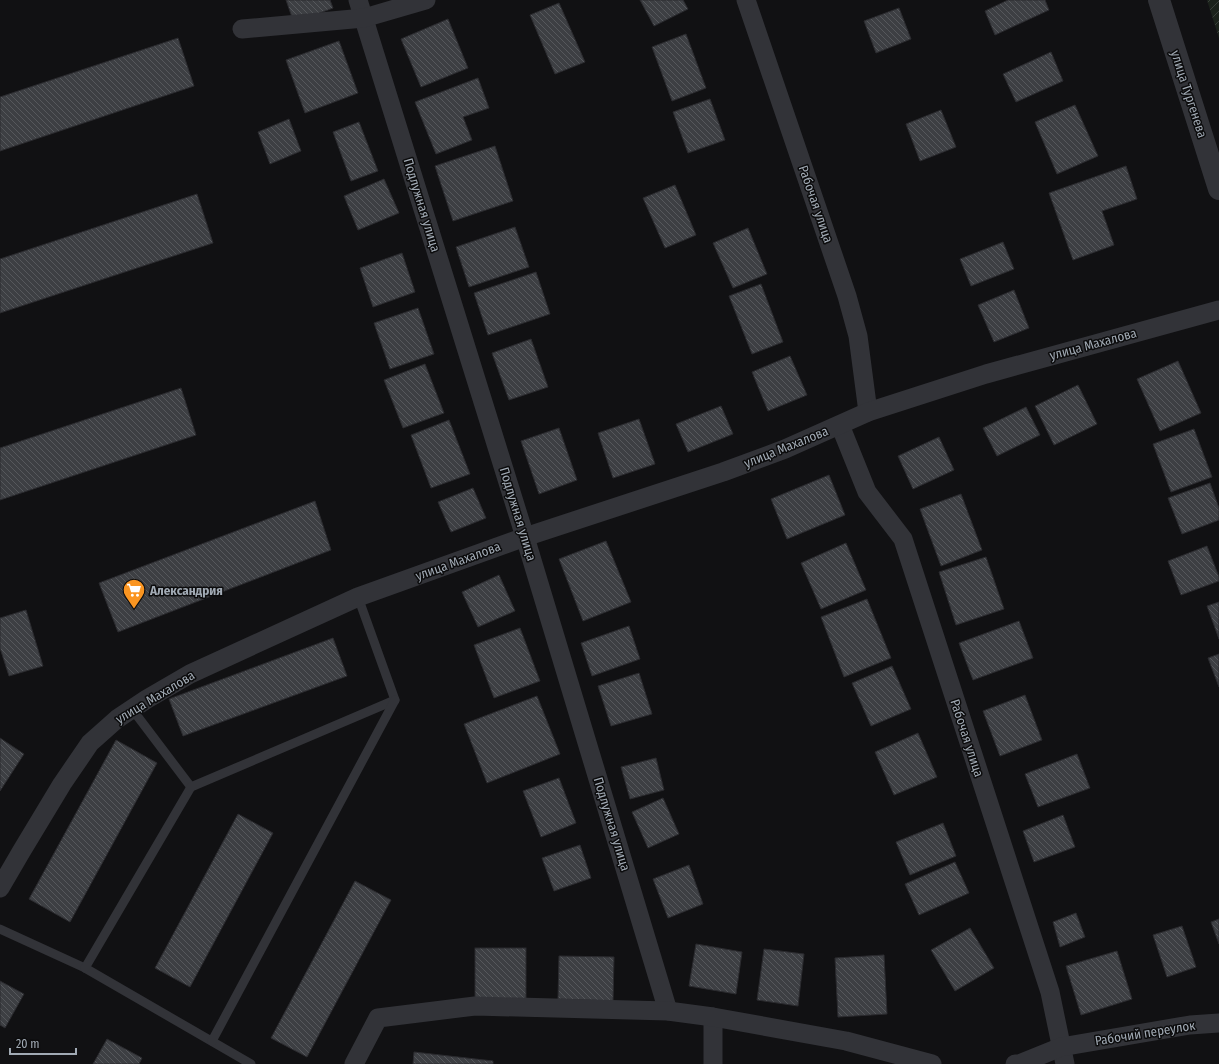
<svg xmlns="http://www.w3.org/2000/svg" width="1219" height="1064" font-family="'Fira Sans Condensed',sans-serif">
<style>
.garden{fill:url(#garden-furrows)}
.building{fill:url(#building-back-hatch);stroke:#2b2b2f}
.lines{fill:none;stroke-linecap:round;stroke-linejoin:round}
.service{stroke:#323338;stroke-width:9}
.minor{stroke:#323338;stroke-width:19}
.tertiary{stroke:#323338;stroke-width:22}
.labels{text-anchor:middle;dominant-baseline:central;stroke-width:3;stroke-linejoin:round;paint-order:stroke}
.street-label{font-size:13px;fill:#a1aab4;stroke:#0c0c0d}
.poi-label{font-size:13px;font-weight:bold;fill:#a1aab4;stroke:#0c0c0d;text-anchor:start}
</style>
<defs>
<pattern id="garden-furrows" width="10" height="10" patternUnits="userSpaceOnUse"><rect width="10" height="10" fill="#1b221b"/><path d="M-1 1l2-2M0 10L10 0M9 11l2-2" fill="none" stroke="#393f3a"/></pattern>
<pattern id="building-back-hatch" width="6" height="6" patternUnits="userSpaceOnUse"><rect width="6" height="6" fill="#3d3f43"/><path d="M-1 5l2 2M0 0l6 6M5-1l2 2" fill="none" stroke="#56585c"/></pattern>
</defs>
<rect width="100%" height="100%" fill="#111113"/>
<!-- garden -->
<path class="garden" d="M 1207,0 L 1219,0 L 1219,38 Z"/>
<!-- building -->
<g class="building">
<path d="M 286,0 L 330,0 L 333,8 L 294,23 Z"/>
<path d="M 640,0 L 683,0 L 688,9 L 654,26 Z"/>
<path d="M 1008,0 L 1045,0 L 1049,10 L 995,35 L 985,11 Z"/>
<path d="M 559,3 L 585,62 L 555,74 L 530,15 Z"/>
<path d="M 899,8 L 911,39 L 876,53 L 864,21 Z"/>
<path d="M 448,19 L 468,68 L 421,87 L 401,39 Z"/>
<path d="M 686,34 L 706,88 L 672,101 L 652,47 Z"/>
<path d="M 178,38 L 194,86 L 0,151 L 0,97 Z"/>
<path d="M 339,41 L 358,93 L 305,113 L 286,60 Z"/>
<path d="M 1051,52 L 1063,81 L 1016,102 L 1003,74 Z"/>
<path d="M 478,78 L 489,108 L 463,117 L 472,140 L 436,154 L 415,102 Z"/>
<path d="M 710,99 L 725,140 L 688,153 L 673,112 Z"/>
<path d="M 1075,105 L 1098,156 L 1057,174 L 1035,122 Z"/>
<path d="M 941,110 L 956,147 L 920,161 L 906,124 Z"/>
<path d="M 289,119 L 301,151 L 270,164 L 258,132 Z"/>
<path d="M 359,122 L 378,171 L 351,181 L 333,132 Z"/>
<path d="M 495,146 L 513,201 L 453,221 L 435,166 Z"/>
<path d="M 1126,166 L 1137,199 L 1102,211 L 1114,245 L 1073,260 L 1049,193 Z"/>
<path d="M 384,179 L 399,213 L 358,230 L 344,196 Z"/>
<path d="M 675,185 L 696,235 L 665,248 L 643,198 Z"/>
<path d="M 197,194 L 213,243 L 0,313 L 0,259 Z"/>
<path d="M 515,227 L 529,267 L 469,287 L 456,247 Z"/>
<path d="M 748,228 L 767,274 L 733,288 L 713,243 Z"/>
<path d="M 1003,242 L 1014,269 L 971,286 L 960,259 Z"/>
<path d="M 402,253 L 415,292 L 373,307 L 360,268 Z"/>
<path d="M 536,272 L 550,314 L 488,335 L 474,293 Z"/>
<path d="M 761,284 L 783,342 L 752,354 L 729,296 Z"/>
<path d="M 1014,290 L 1029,328 L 994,342 L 978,305 Z"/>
<path d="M 418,308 L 434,354 L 390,369 L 374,323 Z"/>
<path d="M 531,339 L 548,387 L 509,400 L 492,353 Z"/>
<path d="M 790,356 L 807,395 L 768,411 L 752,372 Z"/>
<path d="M 1178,361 L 1201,413 L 1160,431 L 1137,379 Z"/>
<path d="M 425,364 L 444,413 L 403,428 L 384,380 Z"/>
<path d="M 1078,385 L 1097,424 L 1054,445 L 1035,406 Z"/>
<path d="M 181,388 L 196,435 L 0,500 L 0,448 Z"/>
<path d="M 721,406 L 733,434 L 688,452 L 676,424 Z"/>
<path d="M 1026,407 L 1040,435 L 997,456 L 983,428 Z"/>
<path d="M 639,419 L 655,464 L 613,478 L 598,433 Z"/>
<path d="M 449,420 L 470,474 L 431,488 L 411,435 Z"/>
<path d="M 559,428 L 577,480 L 539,494 L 521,441 Z"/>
<path d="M 1194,429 L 1212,477 L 1171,492 L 1153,444 Z"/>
<path d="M 939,437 L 954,470 L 913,489 L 898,456 Z"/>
<path d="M 829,475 L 845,515 L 787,539 L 771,499 Z"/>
<path d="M 1210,483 L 1219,508 L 1219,520 L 1182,534 L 1168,498 Z"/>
<path d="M 473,488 L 486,518 L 451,532 L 438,502 Z"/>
<path d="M 961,494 L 982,550 L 941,566 L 920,509 Z"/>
<path d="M 315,501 L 331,550 L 118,632 L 99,583 Z"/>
<path d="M 606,541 L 631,602 L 583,621 L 559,559 Z"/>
<path d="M 846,543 L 866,590 L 821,609 L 801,563 Z"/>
<path d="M 1207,546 L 1219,577 L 1219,581 L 1181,595 L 1168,561 Z"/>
<path d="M 986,557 L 1004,609 L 956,625 L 939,572 Z"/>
<path d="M 499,575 L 515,611 L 478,627 L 462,592 Z"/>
<path d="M 867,599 L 891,658 L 844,677 L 821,617 Z"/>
<path d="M 1219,602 L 1219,639 L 1207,606 Z"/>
<path d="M 26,610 L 43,666 L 9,676 L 0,648 L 0,618 Z"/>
<path d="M 1019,621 L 1033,658 L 973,680 L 959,643 Z"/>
<path d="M 629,626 L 640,659 L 592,676 L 581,643 Z"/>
<path d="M 520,628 L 540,681 L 494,698 L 474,645 Z"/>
<path d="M 333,638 L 347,676 L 183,736 L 169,699 Z"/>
<path d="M 1219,654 L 1219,687 L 1208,658 Z"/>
<path d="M 892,666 L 911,709 L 871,726 L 852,683 Z"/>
<path d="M 639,673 L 652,714 L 611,726 L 598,686 Z"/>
<path d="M 1025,695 L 1042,740 L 1000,756 L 983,711 Z"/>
<path d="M 537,696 L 560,754 L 487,783 L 464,724 Z"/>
<path d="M 918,733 L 937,777 L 894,795 L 875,752 Z"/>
<path d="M 0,738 L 24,754 L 0,791 Z"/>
<path d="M 116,740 L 157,763 L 70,922 L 29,899 Z"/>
<path d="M 1077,754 L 1090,788 L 1038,807 L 1025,774 Z"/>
<path d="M 656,758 L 664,790 L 630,799 L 621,767 Z"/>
<path d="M 559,778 L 576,823 L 541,837 L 523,791 Z"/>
<path d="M 663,798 L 679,834 L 648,848 L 632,812 Z"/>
<path d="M 238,814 L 273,833 L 190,987 L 155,968 Z"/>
<path d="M 1063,815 L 1075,847 L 1034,862 L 1023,831 Z"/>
<path d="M 943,823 L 956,856 L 910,875 L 896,842 Z"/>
<path d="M 580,845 L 591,878 L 554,891 L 542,858 Z"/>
<path d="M 955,862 L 969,893 L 919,915 L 905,884 Z"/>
<path d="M 689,865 L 703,904 L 668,918 L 653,879 Z"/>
<path d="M 355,881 L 391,900 L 307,1057 L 271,1038 Z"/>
<path d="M 1076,913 L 1085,937 L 1060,947 L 1053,922 Z"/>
<path d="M 1219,919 L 1219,944 L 1211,922 Z"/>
<path d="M 1182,926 L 1196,967 L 1167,977 L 1153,935 Z"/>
<path d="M 970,928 L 994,968 L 955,991 L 931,950 Z"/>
<path d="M 696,944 L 742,952 L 736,994 L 689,986 Z"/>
<rect x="475" y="948" width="51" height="53"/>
<path d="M 764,949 L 804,954 L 798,1006 L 757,1000 Z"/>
<path d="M 1117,951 L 1132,999 L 1081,1015 L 1066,966 Z"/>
<path d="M 884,955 L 887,1014 L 838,1017 L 835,958 Z"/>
<path d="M 559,956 L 614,957 L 613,1001 L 558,999 Z"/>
<path d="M 0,981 L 24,994 L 5,1028 L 0,1025 Z"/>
<path d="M 107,1039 L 142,1058 L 139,1064 L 93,1064 Z"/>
<path d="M 414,1052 L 493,1061 L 493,1064 L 413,1064 Z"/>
</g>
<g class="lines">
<!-- service -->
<g class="service">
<path d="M 132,709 L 191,787"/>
<path d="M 0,929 L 85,968 L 251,1064"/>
<path d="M 85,968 L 191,787 L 395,700 L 358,597"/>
<path d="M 212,1041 L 395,700"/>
</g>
<!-- minor -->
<g class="minor">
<path d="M 358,0 L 525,537 L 668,1011"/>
<path d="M 746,0 L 847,296 L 858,336 L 868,412"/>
<path d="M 242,29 L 364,18 L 426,0"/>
<path d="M 840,425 L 867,492 L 903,539 L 1050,992 L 1065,1064"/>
<path d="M 0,888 L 21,852 L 62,784 L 90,743 L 117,719 L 147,699 L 190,674 L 358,597 L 525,537 L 723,472 L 785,449 L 868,412 L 986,374 L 1219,310"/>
<path d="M 713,1017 L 713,1064"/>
<path d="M 354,1064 L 378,1018 L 475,1006 L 668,1011 L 713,1017 L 846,1041 L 932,1064"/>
<path d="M 1015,1064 L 1019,1064 L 1061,1047 L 1190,1025 L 1219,1023"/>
</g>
<!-- tertiary -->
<path class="tertiary" d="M 1159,0 L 1219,189"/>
</g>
<!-- icons -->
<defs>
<g id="supermarket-pin" transform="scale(1.15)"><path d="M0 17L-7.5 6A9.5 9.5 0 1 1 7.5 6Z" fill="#fa9521" stroke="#0c0c0d"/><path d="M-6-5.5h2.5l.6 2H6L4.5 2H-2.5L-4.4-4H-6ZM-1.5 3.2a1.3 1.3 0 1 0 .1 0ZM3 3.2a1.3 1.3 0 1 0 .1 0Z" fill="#fff"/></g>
</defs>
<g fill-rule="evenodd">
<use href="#supermarket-pin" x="134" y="590"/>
</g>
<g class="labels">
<!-- street labels -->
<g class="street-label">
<text transform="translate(1189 94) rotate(72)">улица Тургенева</text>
<text transform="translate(816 204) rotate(71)">Рабочая улица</text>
<text transform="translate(422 205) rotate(73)">Подлужная улица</text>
<text transform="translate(1093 344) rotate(-15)">улица Махалова</text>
<text transform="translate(786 447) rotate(-22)">улица Махалова</text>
<text transform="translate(518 514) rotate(73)">Подлужная улица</text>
<text transform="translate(458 561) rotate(-20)">улица Махалова</text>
<text transform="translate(155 697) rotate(-31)">улица Махалова</text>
<text transform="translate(967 738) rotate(72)">Рабочая улица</text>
<text transform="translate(612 824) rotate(73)">Подлужная улица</text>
<text transform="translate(1145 1033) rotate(-9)">Рабочий переулок</text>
</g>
<!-- poi labels -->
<g class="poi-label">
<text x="150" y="590">Александрия</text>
</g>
</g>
<!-- scale -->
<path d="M10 1048v6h66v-6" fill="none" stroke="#a1aab4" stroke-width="2"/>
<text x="16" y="1048" font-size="12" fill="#a1aab4" stroke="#0c0c0d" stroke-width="3" paint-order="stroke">20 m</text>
</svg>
